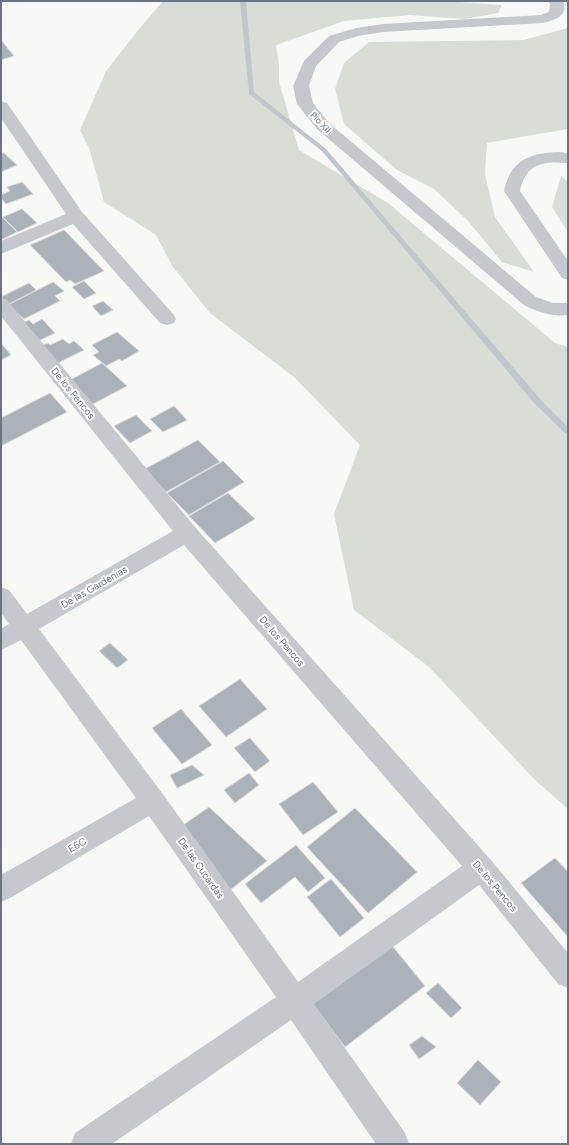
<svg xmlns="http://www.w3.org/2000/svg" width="569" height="1145" font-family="Figtree,sans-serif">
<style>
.green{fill:#d8ded5}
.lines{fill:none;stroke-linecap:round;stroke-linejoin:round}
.stream{fill:#bfc7cd;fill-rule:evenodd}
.building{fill:#abb2b9;stroke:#dadbd9}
.minor{fill:#c5c8cc;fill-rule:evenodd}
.labels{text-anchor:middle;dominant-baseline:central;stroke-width:4;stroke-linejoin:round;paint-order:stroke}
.far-street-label{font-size:9px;fill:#687587;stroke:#fff}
.street-label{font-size:10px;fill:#687587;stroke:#fff}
</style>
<rect width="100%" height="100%" fill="#f8f9f6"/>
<!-- green -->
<g class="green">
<path d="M 163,1 L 444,1 L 502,5 L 498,13 L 465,19 L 409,15 L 344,21 L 276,45 L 279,65 L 279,82 L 299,150 L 388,203 L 555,343 L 568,347 L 568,809 L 535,780 L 429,667 L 354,610 L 334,514 L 360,445 L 295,378 L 210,313 L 173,267 L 156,235 L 104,202 L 89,148 L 80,130 L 106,71 L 139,29 Z"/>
<path d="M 568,28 L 568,129 L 487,143 L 485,174 L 495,217 L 534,272 L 502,262 L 468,221 L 434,189 L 397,170 L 344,124 L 335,89 L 344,63 L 369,42 L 523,40 Z"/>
<path d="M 561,176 L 568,182 L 568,232 L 552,207 Z"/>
</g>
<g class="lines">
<!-- stream -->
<path class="stream" d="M 240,1 L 246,1 L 254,92 L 326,149 L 541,400 L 568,427 L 568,434 L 565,433 L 535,404 L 322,151 L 249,94 Z"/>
</g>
<!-- building -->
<g class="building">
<path d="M 1,40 L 14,56 L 1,60 Z"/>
<path d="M 4,153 L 17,165 L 1,172 L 1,154 Z"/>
<path d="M 22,182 L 33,194 L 6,204 L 1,198 L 1,195 L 10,191 L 7,187 Z"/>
<path d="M 22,209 L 37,223 L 18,232 L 3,217 Z"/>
<path d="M 1,216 L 17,232 L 3,239 L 1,237 Z"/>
<path d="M 64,230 L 104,271 L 75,284 L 70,280 L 66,282 L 30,245 Z"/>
<path d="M 84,281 L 96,293 L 84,299 L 72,287 Z"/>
<path d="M 53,282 L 64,291 L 55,296 L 60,301 L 24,319 L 8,305 Z"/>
<path d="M 29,283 L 36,290 L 9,304 L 1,297 Z"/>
<path d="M 103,301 L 113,310 L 101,316 L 92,306 Z"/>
<path d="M 42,319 L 55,333 L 38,341 L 21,324 L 29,320 L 33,324 Z"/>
<path d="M 117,332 L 139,351 L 122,361 L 119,359 L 106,366 L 93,355 L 99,352 L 92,345 Z"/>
<path d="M 63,339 L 69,344 L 74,341 L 84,350 L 58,363 L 40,346 L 48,343 L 50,345 Z"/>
<path d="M 1,343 L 11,355 L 1,360 Z"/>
<path d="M 102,363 L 127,386 L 93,404 L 68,381 Z"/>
<path d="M 50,393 L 67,412 L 1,446 L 1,418 Z"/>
<path d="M 174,406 L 187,420 L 163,432 L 150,419 Z"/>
<path d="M 136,415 L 152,431 L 130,443 L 114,426 Z"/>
<path d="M 198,440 L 220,462 L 166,492 L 145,469 Z"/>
<path d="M 223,461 L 244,482 L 189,515 L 167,493 Z"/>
<path d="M 228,493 L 255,519 L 215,543 L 189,516 Z"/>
<path d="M 110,643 L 128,660 L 117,668 L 99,651 Z"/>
<path d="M 240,679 L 267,709 L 226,737 L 199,706 Z"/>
<path d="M 181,709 L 212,745 L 182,764 L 152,728 Z"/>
<path d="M 250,738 L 270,761 L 255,772 L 234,748 Z"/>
<path d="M 192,765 L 204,775 L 177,788 L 170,775 Z"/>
<path d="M 249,773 L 259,785 L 235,803 L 224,790 Z"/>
<path d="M 313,782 L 338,812 L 303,835 L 279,804 Z"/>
<path d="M 209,807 L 267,861 L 225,894 L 179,828 Z"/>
<path d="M 355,808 L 417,872 L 368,913 L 307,847 Z"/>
<path d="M 296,845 L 325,878 L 308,892 L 295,877 L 261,903 L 245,884 Z"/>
<path d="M 555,858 L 568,872 L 568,937 L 521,883 Z"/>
<path d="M 331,879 L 364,918 L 340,937 L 307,897 Z"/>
<path d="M 389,942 L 425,986 L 345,1047 L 310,1000 Z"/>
<path d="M 438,983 L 462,1008 L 451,1018 L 426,993 Z"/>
<path d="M 422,1036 L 436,1047 L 419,1059 L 409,1045 Z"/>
<path d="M 478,1060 L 501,1082 L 480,1105 L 457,1083 Z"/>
</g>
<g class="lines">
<!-- minor -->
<g class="minor">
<path d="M 548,1 L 563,1 C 569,16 555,20 543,23 L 383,32 L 358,36 L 339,42 L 316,66 L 309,86 L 313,103 L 329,123 L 536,297 L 553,303 L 568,303 L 568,315 C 552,317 538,312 524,305 L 317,129 L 297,104 L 293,86 L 304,61 L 329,36 L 356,28 L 383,24 L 541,15 L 549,12 L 550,4 Z"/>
<path d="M 1,101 L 7,103 L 82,212 L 174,315 L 176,319 L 174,323 L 167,325 L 160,323 L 73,224 L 1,254 L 1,241 L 66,214 L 1,118 Z"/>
<path d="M 558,152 L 568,153 L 568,163 C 543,161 526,163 520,191 L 568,261 L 568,280 L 562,278 L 504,191 C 510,161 529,153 558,152 Z"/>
<path d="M 1,298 L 7,300 L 195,527 L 490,859 L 568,953 L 568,988 L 558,984 L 479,885 L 314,1004 L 405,1133 L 409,1144 L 376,1144 L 291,1020 L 112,1144 L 71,1144 L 75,1133 L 276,997 L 149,816 L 10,898 L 1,902 L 1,875 L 136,798 L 21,640 L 1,650 L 1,629 L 9,624 L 1,613 L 1,587 L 9,590 L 27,614 L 173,531 L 1,316 ZM 184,545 L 462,866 L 298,982 L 162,793 L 39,629 Z"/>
</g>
</g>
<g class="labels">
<!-- far-street labels -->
<g class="far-street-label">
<text transform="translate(321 122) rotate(46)">Pío XII</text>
</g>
<!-- street labels -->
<g class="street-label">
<text transform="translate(73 393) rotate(51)">De los Pencos</text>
<text transform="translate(94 587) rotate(-30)">De las Gardenias</text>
<text transform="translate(282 641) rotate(49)">De los Pencos</text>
<text transform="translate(77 845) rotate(-30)">E6C</text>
<text transform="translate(201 868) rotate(55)">De las Cucardas</text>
<text transform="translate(495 886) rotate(50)">De los Pencos</text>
</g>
</g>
<!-- border -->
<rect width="569" height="1145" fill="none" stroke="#687587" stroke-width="4"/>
</svg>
